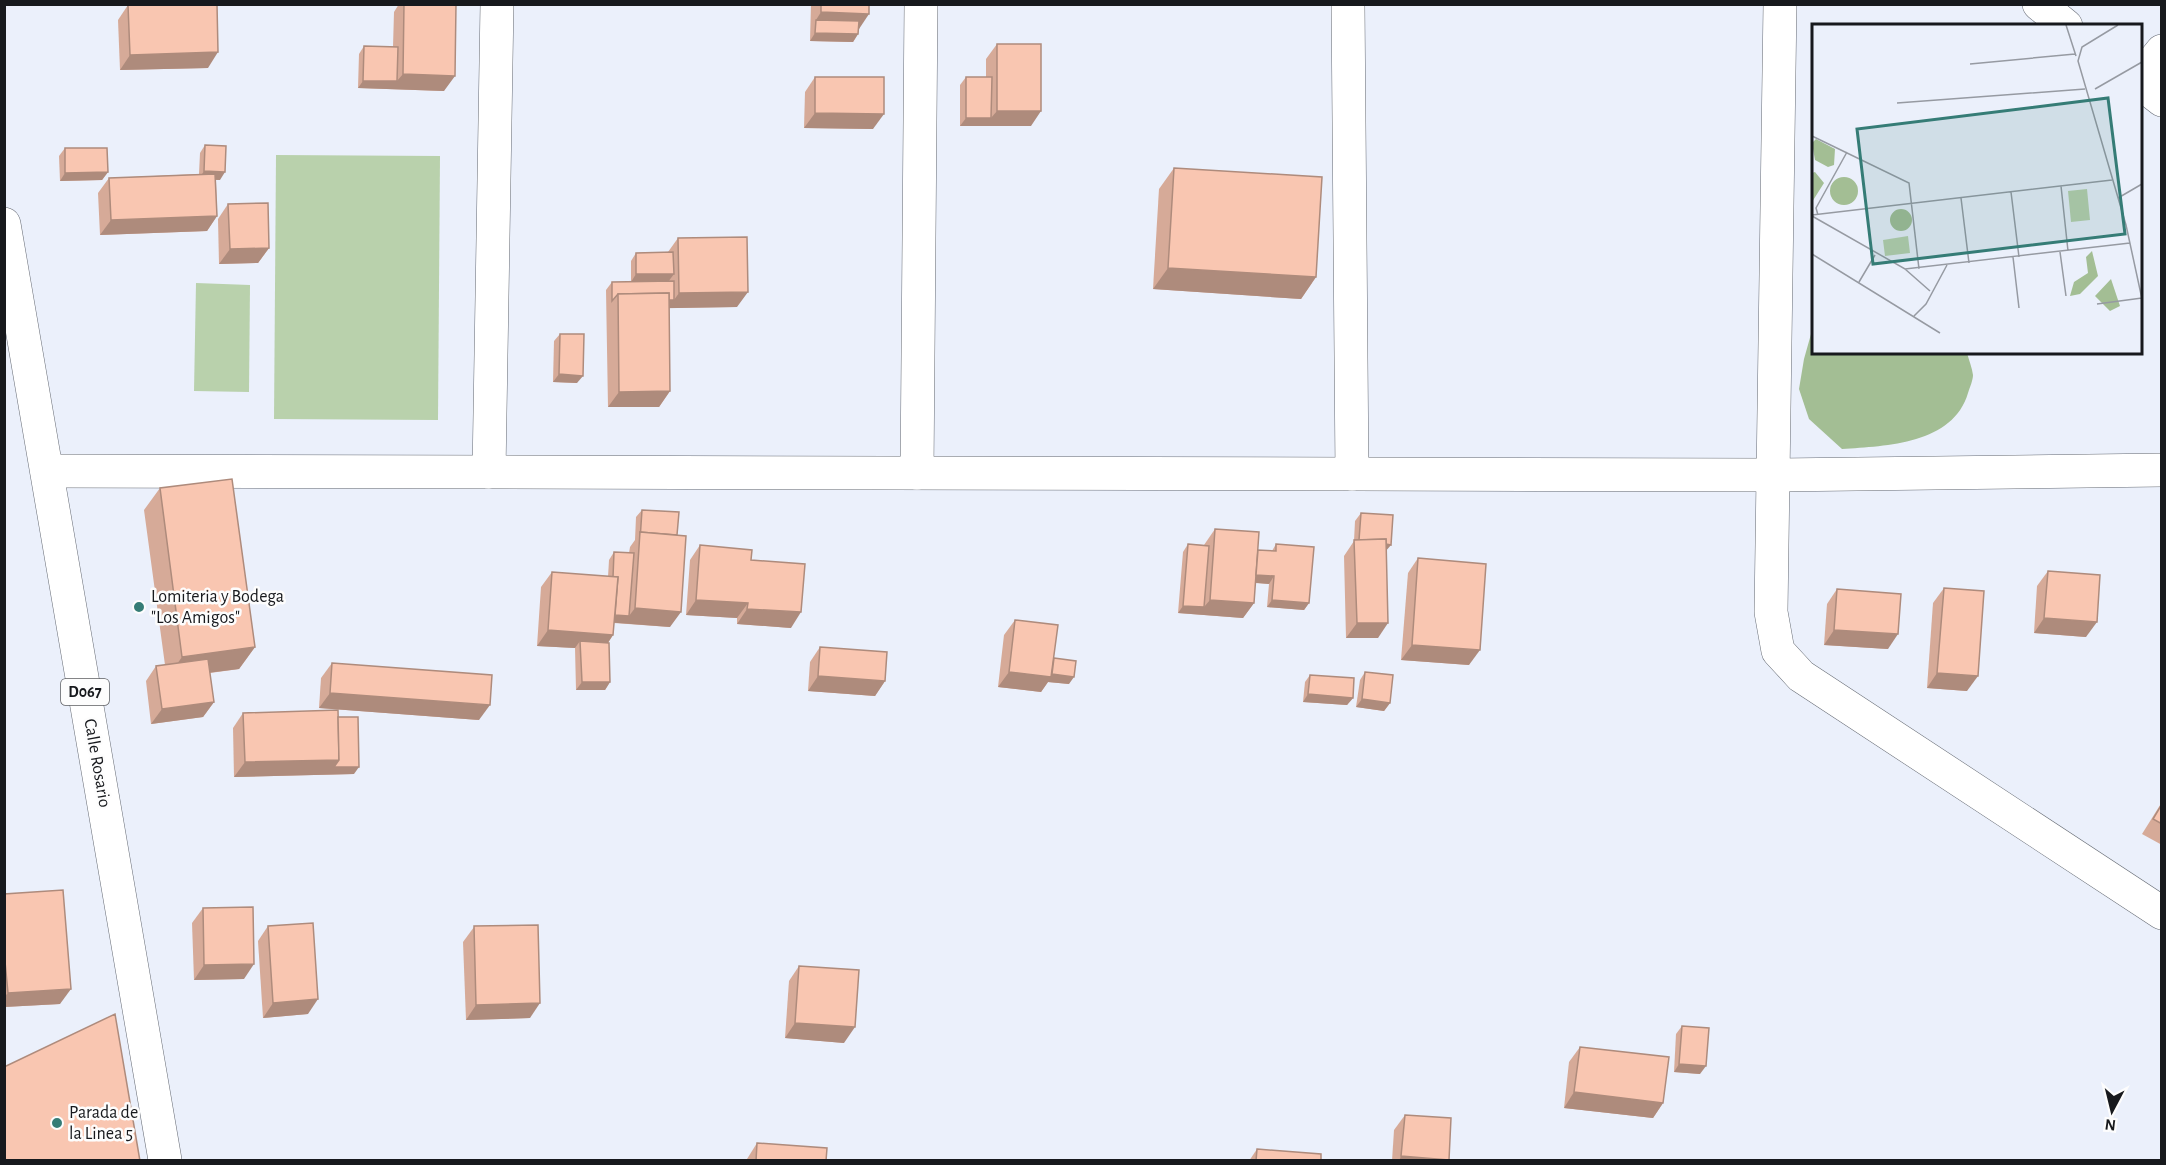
<svg xmlns="http://www.w3.org/2000/svg" width="2166" height="1165" font-family="'Alegreya Sans',sans-serif">
<style>
.green{fill:#b9d1ac}
.forest{fill:#a3be94}
.lines{fill:none;stroke-linecap:round;stroke-linejoin:round}
.minor-casing{stroke:#666b74;stroke-width:34}
.major-casing{stroke:#666b74;stroke-width:34}
.minor{stroke:#fff;stroke-width:33}
.major{stroke:#fff;stroke-width:33}
.wall{fill:#d6aa98}
.shaded-wall{fill:#ae8b7c}
.building{fill:#f9c6b1;stroke:#ae8b7c;stroke-width:1.5}
.poi-dot{fill:#357c76;stroke:#fdfdfd;stroke-width:2}
.labels{text-anchor:middle;dominant-baseline:central;stroke-width:5;stroke-linejoin:round;paint-order:stroke}
.shield{fill:#fdfdfd;stroke:#5c5d60;stroke-width:1.5}
.shield-label{font-size:16px;font-weight:bold;fill:#17191d}
.poi-label{font-size:18px;fill:#17191d;stroke:#fdfdfd;text-anchor:start}
.street-label{font-size:18px;fill:#17191d;stroke:#fdfdfd}
.inset-road{fill:none;stroke:#969aa2;stroke-width:1.5}
.view{fill:#357c76;fill-opacity:0.15;stroke:#357c76;stroke-width:3}
.inset-edge{fill:none;stroke:#17191d;stroke-width:3}
</style>
<rect width="100%" height="100%" fill="#ebf0fb"/>
<!-- green -->
<g class="green">
<path d="M 276,155 L 440,156 L 438,420 L 274,419 Z"/>
<path d="M 196,283 L 250,285 L 249,392 L 194,391 Z"/>
</g>
<!-- forest -->
<path class="forest" d="M 1813,327 L 1814,352 L 1967,353 C 1969,360 1972,368 1973,375 C 1973,380 1970,387 1968,393 C 1953,444 1887,446 1842,449 L 1809,419 L 1799,389 L 1804,359 Z"/>
<g class="lines">
<!-- minor casing -->
<g class="minor-casing">
<g id="minor">
<path d="M 1348,4 L 1352,474"/>
<path d="M 1780,4 L 1771,612 L 1778,651 L 1801,676 L 2162,913"/>
<path d="M 2039,4 L 2066,26"/>
<path d="M 2140,78 L 2162,51"/>
<path d="M 2140,83 L 2162,100"/>
<path d="M 47,471 L 1772,475 L 2162,470"/>
<path d="M 489,472 L 497,4"/>
<path d="M 917,473 L 921,4"/>
</g>
</g>
<!-- major casing -->
<g class="major-casing">
<path id="major" d="M 4,224 L 165,1160"/>
</g>
<!-- minor -->
<use href="#minor" class="minor"/>
<!-- major -->
<use href="#major" class="major"/>
</g>
<!-- wall -->
<g class="wall">
<path d="M 399,4 L 456,4 L 444,91 L 358,88 L 359,54 L 364,46 L 393,47 L 394,12 Z"/>
<path d="M 811,4 L 869,4 L 859,29 L 858,34 L 853,42 L 810,41 Z"/>
<path d="M 128,5 L 208,68 L 120,70 L 118,20 Z"/>
<path d="M 997,44 L 1031,126 L 960,126 L 960,85 L 966,77 L 986,77 L 986,59 Z"/>
<path d="M 815,77 L 873,129 L 804,128 L 805,92 Z"/>
<path d="M 205,145 L 220,180 L 216,180 L 217,216 L 207,231 L 100,235 L 98,193 L 109,178 L 199,174 L 200,153 Z"/>
<path d="M 65,148 L 108,172 L 102,180 L 60,181 L 59,156 Z"/>
<path d="M 1174,168 L 1316,277 L 1301,299 L 1153,289 L 1159,189 Z"/>
<path d="M 228,204 L 269,248 L 258,263 L 219,264 L 218,219 Z"/>
<path d="M 678,238 L 737,307 L 669,308 L 670,391 L 659,407 L 608,407 L 606,290 L 612,282 L 631,282 L 631,261 L 636,253 L 668,252 Z"/>
<path d="M 560,334 L 577,383 L 553,382 L 554,341 Z"/>
<path d="M 160,488 L 255,647 L 239,669 L 210,673 L 214,702 L 203,717 L 151,724 L 146,681 L 156,666 L 165,665 L 144,510 Z"/>
<path d="M 642,510 L 670,627 L 614,623 L 613,635 L 608,643 L 610,682 L 605,690 L 576,690 L 575,648 L 537,646 L 541,587 L 552,572 L 608,577 L 609,560 L 614,552 L 629,553 L 630,547 L 635,540 L 636,517 Z"/>
<path d="M 1361,513 L 1386,551 L 1378,638 L 1346,638 L 1344,556 L 1354,541 L 1355,521 Z"/>
<path d="M 1215,529 L 1258,550 L 1272,551 L 1276,544 L 1309,603 L 1304,610 L 1267,607 L 1269,584 L 1255,583 L 1254,603 L 1243,618 L 1178,613 L 1183,552 L 1188,544 L 1204,545 Z"/>
<path d="M 700,545 L 751,560 L 791,628 L 737,624 L 737,618 L 686,615 L 690,560 Z"/>
<path d="M 1418,558 L 1469,665 L 1401,660 L 1408,573 Z"/>
<path d="M 2048,571 L 2086,637 L 2034,633 L 2037,586 Z"/>
<path d="M 1944,588 L 1967,691 L 1927,688 L 1933,603 Z"/>
<path d="M 1837,589 L 1888,649 L 1824,645 L 1827,604 Z"/>
<path d="M 1015,620 L 1054,658 L 1069,684 L 1048,682 L 1041,692 L 998,687 L 1004,635 Z"/>
<path d="M 820,647 L 885,681 L 875,696 L 808,691 L 810,662 Z"/>
<path d="M 332,663 L 479,720 L 319,708 L 321,678 Z"/>
<path d="M 1365,672 L 1390,703 L 1384,711 L 1356,707 L 1360,680 Z"/>
<path d="M 1310,675 L 1353,698 L 1347,705 L 1303,702 L 1305,682 Z"/>
<path d="M 243,713 L 338,717 L 354,774 L 234,777 L 233,728 Z"/>
<path d="M 2162,802 L 2162,845 L 2142,834 Z"/>
<path d="M 4,894 L 60,1004 L 4,1007 Z"/>
<path d="M 203,908 L 244,979 L 194,980 L 192,923 Z"/>
<path d="M 268,926 L 308,1014 L 263,1018 L 258,941 Z"/>
<path d="M 474,927 L 530,1018 L 466,1020 L 463,942 Z"/>
<path d="M 799,966 L 844,1043 L 785,1038 L 789,981 Z"/>
<path d="M 1682,1026 L 1700,1074 L 1674,1072 L 1676,1034 Z"/>
<path d="M 1580,1047 L 1663,1103 L 1653,1118 L 1564,1108 L 1569,1062 Z"/>
<path d="M 1405,1115 L 1449,1160 L 1448,1161 L 1392,1161 L 1394,1130 Z"/>
<path d="M 757,1143 L 826,1161 L 747,1161 L 747,1159 Z"/>
<path d="M 1257,1149 L 1321,1161 L 1249,1161 Z"/>
</g>
<!-- shaded-wall -->
<g class="shaded-wall">
<path d="M 821,12 L 869,14 L 859,29 L 816,20 Z"/>
<path d="M 815,33 L 858,34 L 853,42 L 810,41 Z"/>
<path d="M 218,52 L 208,68 L 120,70 L 130,55 Z"/>
<path d="M 403,74 L 455,76 L 444,91 L 358,88 L 363,81 L 397,81 Z"/>
<path d="M 997,111 L 1041,111 L 1031,126 L 960,126 L 966,118 L 991,118 Z"/>
<path d="M 815,113 L 884,114 L 873,129 L 804,128 Z"/>
<path d="M 204,171 L 225,172 L 220,180 L 199,179 Z"/>
<path d="M 108,172 L 102,180 L 60,181 L 65,173 Z"/>
<path d="M 217,216 L 207,231 L 100,235 L 111,220 Z"/>
<path d="M 269,248 L 258,263 L 219,264 L 230,249 Z"/>
<path d="M 1168,268 L 1316,277 L 1301,299 L 1153,289 Z"/>
<path d="M 636,274 L 674,274 L 668,282 L 631,282 Z"/>
<path d="M 748,292 L 737,307 L 618,309 L 618,301 L 674,300 L 679,293 Z"/>
<path d="M 559,374 L 583,376 L 577,383 L 553,382 Z"/>
<path d="M 670,391 L 659,407 L 608,407 L 619,392 Z"/>
<path d="M 1359,542 L 1391,545 L 1385,552 L 1354,550 Z"/>
<path d="M 1252,574 L 1274,576 L 1269,584 L 1247,582 Z"/>
<path d="M 696,600 L 748,603 L 737,618 L 686,615 Z"/>
<path d="M 1210,600 L 1254,603 L 1243,618 L 1178,613 L 1183,606 L 1204,607 Z"/>
<path d="M 1272,600 L 1309,603 L 1304,610 L 1267,607 Z"/>
<path d="M 635,608 L 681,612 L 670,627 L 605,622 L 610,615 L 629,616 Z"/>
<path d="M 747,609 L 801,612 L 791,628 L 737,624 Z"/>
<path d="M 2044,618 L 2097,622 L 2086,637 L 2034,633 Z"/>
<path d="M 1357,623 L 1388,623 L 1378,638 L 1346,638 Z"/>
<path d="M 548,630 L 613,635 L 603,650 L 580,641 L 575,648 L 537,646 Z"/>
<path d="M 1834,630 L 1898,634 L 1888,649 L 1824,645 Z"/>
<path d="M 1412,645 L 1480,650 L 1469,665 L 1401,660 Z"/>
<path d="M 255,647 L 239,669 L 167,678 L 182,657 Z"/>
<path d="M 1009,672 L 1048,673 L 1074,677 L 1069,684 L 1048,682 L 1041,692 L 998,687 Z"/>
<path d="M 1937,673 L 1978,676 L 1967,691 L 1927,688 Z"/>
<path d="M 818,676 L 885,681 L 875,696 L 808,691 Z"/>
<path d="M 582,682 L 610,682 L 605,690 L 576,690 Z"/>
<path d="M 330,693 L 490,705 L 479,720 L 319,708 Z"/>
<path d="M 1308,694 L 1353,698 L 1347,705 L 1303,702 Z"/>
<path d="M 1362,699 L 1390,703 L 1384,711 L 1356,707 Z"/>
<path d="M 214,702 L 203,717 L 151,724 L 162,709 Z"/>
<path d="M 339,760 L 359,767 L 354,774 L 234,777 L 245,762 Z"/>
<path d="M 254,964 L 244,979 L 194,980 L 204,965 Z"/>
<path d="M 71,989 L 60,1004 L 4,1007 L 4,997 L 8,993 Z"/>
<path d="M 318,999 L 308,1014 L 263,1018 L 273,1003 Z"/>
<path d="M 540,1003 L 530,1018 L 466,1020 L 476,1005 Z"/>
<path d="M 795,1023 L 855,1027 L 844,1043 L 785,1038 Z"/>
<path d="M 1679,1064 L 1706,1066 L 1700,1074 L 1674,1072 Z"/>
<path d="M 1574,1092 L 1663,1103 L 1653,1118 L 1564,1108 Z"/>
<path d="M 1401,1156 L 1449,1160 L 1448,1161 L 1399,1161 Z"/>
</g>
<!-- building -->
<g class="building">
<path d="M 217,4 L 218,52 L 130,55 L 128,5 Z"/>
<path d="M 404,4 L 456,4 L 455,76 L 403,74 Z"/>
<path d="M 821,4 L 869,4 L 869,14 L 821,12 Z"/>
<path d="M 816,20 L 859,21 L 858,34 L 815,33 Z"/>
<rect x="997" y="44" width="44" height="67"/>
<path d="M 364,46 L 398,47 L 397,81 L 363,81 Z"/>
<path d="M 815,77 L 884,77 L 884,114 L 815,113 Z"/>
<path d="M 966,77 L 992,77 L 991,118 L 966,118 Z"/>
<path d="M 205,145 L 226,146 L 225,172 L 204,171 Z"/>
<path d="M 65,148 L 107,148 L 108,172 L 65,173 Z"/>
<path d="M 1174,168 L 1322,177 L 1316,277 L 1168,268 Z"/>
<path d="M 215,174 L 217,216 L 111,220 L 109,178 Z"/>
<path d="M 268,203 L 269,248 L 230,249 L 228,204 Z"/>
<path d="M 747,237 L 748,292 L 679,293 L 678,238 Z"/>
<path d="M 673,252 L 674,274 L 636,274 L 636,253 Z"/>
<path d="M 674,281 L 674,300 L 669,300 L 669,293 L 618,294 L 612,301 L 612,282 Z"/>
<path d="M 669,293 L 670,391 L 619,392 L 618,294 Z"/>
<path d="M 560,334 L 584,334 L 583,376 L 559,374 Z"/>
<path d="M 232,479 L 255,647 L 182,657 L 160,488 Z"/>
<path d="M 642,510 L 679,512 L 677,535 L 640,532 L 640,540 Z"/>
<path d="M 1361,513 L 1393,515 L 1391,545 L 1386,544 L 1386,539 L 1359,540 Z"/>
<path d="M 1215,529 L 1259,532 L 1254,603 L 1210,600 Z"/>
<path d="M 640,532 L 686,536 L 681,612 L 635,608 Z"/>
<path d="M 1386,539 L 1388,623 L 1357,623 L 1354,540 Z"/>
<path d="M 1188,544 L 1209,546 L 1204,607 L 1183,606 Z"/>
<path d="M 1276,544 L 1314,547 L 1309,603 L 1272,600 L 1274,576 L 1256,575 L 1258,550 L 1276,551 Z"/>
<path d="M 700,545 L 752,550 L 751,560 L 805,564 L 801,612 L 747,609 L 748,603 L 696,600 Z"/>
<path d="M 614,552 L 634,553 L 629,616 L 615,615 L 618,577 L 613,577 Z"/>
<path d="M 1418,558 L 1486,564 L 1480,650 L 1412,645 Z"/>
<path d="M 2048,571 L 2100,575 L 2097,622 L 2044,618 Z"/>
<path d="M 552,572 L 618,577 L 613,635 L 548,630 Z"/>
<path d="M 1944,588 L 1984,591 L 1978,676 L 1937,673 Z"/>
<path d="M 1837,589 L 1901,594 L 1898,634 L 1834,630 Z"/>
<path d="M 1015,620 L 1058,625 L 1051,677 L 1009,672 Z"/>
<path d="M 580,641 L 609,643 L 610,682 L 582,682 Z"/>
<path d="M 820,647 L 887,652 L 885,681 L 818,676 Z"/>
<path d="M 1054,658 L 1076,661 L 1074,677 L 1052,674 Z"/>
<path d="M 208,659 L 214,702 L 162,709 L 156,666 Z"/>
<path d="M 332,663 L 492,675 L 490,705 L 330,693 Z"/>
<path d="M 1365,672 L 1393,675 L 1390,703 L 1362,699 Z"/>
<path d="M 1310,675 L 1354,678 L 1353,698 L 1308,694 Z"/>
<path d="M 338,710 L 339,760 L 245,762 L 243,713 Z"/>
<path d="M 338,717 L 358,717 L 359,767 L 334,767 L 339,760 Z"/>
<path d="M 2162,804 L 2162,824 L 2153,819 Z"/>
<path d="M 63,890 L 71,989 L 8,993 L 4,951 L 4,894 Z"/>
<path d="M 253,907 L 254,964 L 204,965 L 203,908 Z"/>
<path d="M 313,923 L 318,999 L 273,1003 L 268,926 Z"/>
<path d="M 538,925 L 540,1003 L 476,1005 L 474,926 Z"/>
<path d="M 799,966 L 859,970 L 855,1027 L 795,1023 Z"/>
<path d="M 115,1014 L 140,1161 L 4,1161 L 4,1067 Z"/>
<path d="M 1682,1026 L 1709,1028 L 1706,1066 L 1679,1064 Z"/>
<path d="M 1580,1047 L 1669,1057 L 1663,1103 L 1574,1092 Z"/>
<path d="M 1405,1115 L 1451,1118 L 1449,1160 L 1401,1156 Z"/>
<path d="M 757,1143 L 827,1148 L 826,1161 L 756,1161 Z"/>
<path d="M 1257,1149 L 1321,1154 L 1321,1161 L 1256,1161 Z"/>
</g>
<!-- markers -->
<g class="poi-dot">
<circle cx="139" cy="607" r="6"/>
<circle cx="57" cy="1123" r="6"/>
</g>
<g class="labels">
<!-- shield labels -->
<rect class="shield" x="61" y="679" width="48" height="26" rx="4.5"/>
<g class="shield-label">
<text x="85" y="692">D067</text>
</g>
<!-- poi labels -->
<g class="poi-label">
<text x="151" y="597">Lomiteria y Bodega<tspan x="151" dy="21">"Los Amigos"</tspan></text>
<text x="69" y="1113">Parada de<tspan x="69" dy="21">la Linea 5</tspan></text>
</g>
<!-- street labels -->
<g class="street-label">
<text transform="translate(97 763) rotate(80)">Calle Rosario</text>
</g>
</g>
<!-- overview -->
<g transform="translate(1812 24)">
<rect width="330" height="330" fill="#ebf0fb"/>
<path d="M 275,165 L 278,196 L 259,198 L 256,167 ZM 96,212 L 98,229 L 73,232 L 71,216 Z" fill="#b9d1ac"/>
<path d="M 4,115 L 23,125 L 22,141 L 16,143 L 3,136 L 0,119 ZM 3,148 L 12,159 L 0,178 L 0,149 ZM18 167a14 14 0 1 1 28 0a14 14 0 1 1-28 0ZM78 196a11 11 0 1 1 22 0a11 11 0 1 1-22 0ZM 280,227 L 286,252 L 268,270 L 258,272 L 262,258 L 276,249 L 274,233 ZM 299,255 L 308,282 L 298,287 L 283,272 Z" fill="#a3be94"/>
<path class="inset-road" d="M 254,1 L 264,32M 306,1 L 270,23 L 266,37 L 314,201 L 330,275M 158,40 L 263,30M 283,65 L 330,38M 85,79 L 273,65M 0,112 L 97,159 L 107,245M 249,162 L 256,227M 199,168 L 207,233M 149,174 L 157,239M 306,174 L 330,160M 0,191 L 300,156M 6,191 L 4,184 L 35,128M 0,192 L 93,245 L 318,219M 248,228 L 254,272M 0,230 L 128,309M 201,233 L 207,284M 93,245 L 118,267M 47,258 L 63,231M 285,280 L 330,274M 102,292 L 114,280 L 135,241"/>
<path class="view" d="M 296,74 L 313,210 L 61,240 L 45,105 Z"/>
<rect width="330" height="330" class="inset-edge"/>
</g>
<!-- border -->
<rect width="2166" height="1165" fill="none" stroke="#17191d" stroke-width="12"/>
<!-- north arrow -->
<g transform="translate(2112 1111) rotate(187)" stroke="#fdfdfd" stroke-width="4.5" paint-order="stroke">
<path d="M0-4.5L10 22L0 15L-10 22Z" fill="#17191d"/>
<text y="-9" font-size="16" font-weight="bold" text-anchor="middle" fill="#17191d">N</text>
</g>
</svg>
